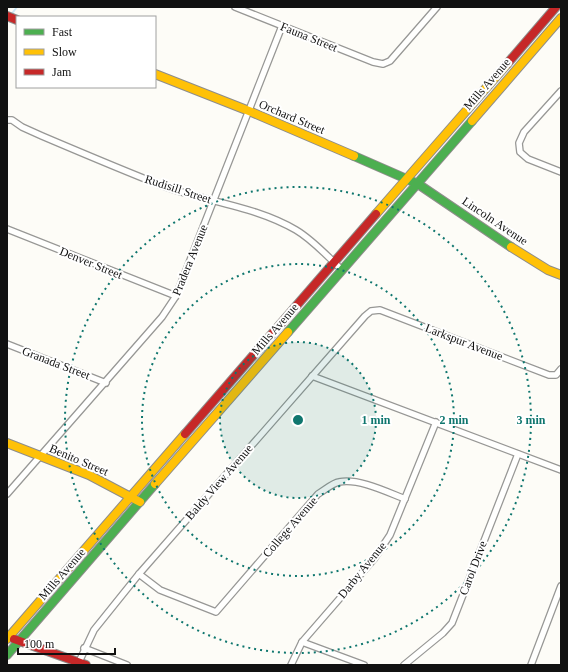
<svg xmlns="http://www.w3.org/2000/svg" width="568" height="672" font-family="Georgia,serif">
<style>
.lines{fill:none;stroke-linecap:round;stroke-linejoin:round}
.stream{stroke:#cde8f7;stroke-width:2}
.street-casing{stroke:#979795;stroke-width:8}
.fast-casing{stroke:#8e8d8b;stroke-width:10}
.slow-casing{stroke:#8e8d8b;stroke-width:10}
.jam-casing{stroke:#8e8d8b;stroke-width:10}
.street{stroke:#fffffe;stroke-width:5.5}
.fast{stroke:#4caf50;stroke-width:8}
.slow{stroke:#ffc107;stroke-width:8}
.jam{stroke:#c62828;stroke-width:8}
.ring{fill:none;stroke:#0f766e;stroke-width:2;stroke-dasharray:2 4}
.labels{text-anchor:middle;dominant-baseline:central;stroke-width:4;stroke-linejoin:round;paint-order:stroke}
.street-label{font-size:12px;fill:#111;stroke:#fff}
.centre{fill:#0f766e;stroke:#fff;stroke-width:2}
.ring-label{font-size:12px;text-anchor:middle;font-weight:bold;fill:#0f766e;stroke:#fff;stroke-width:4;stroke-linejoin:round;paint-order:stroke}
</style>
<rect width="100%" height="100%" fill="#fdfcf7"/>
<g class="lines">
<!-- stream -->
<path class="stream" d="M 10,16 L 17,7"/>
<!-- street casing -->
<g class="street-casing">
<g id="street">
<path d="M 235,7 L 373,62 L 383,64 L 390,61 L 437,7"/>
<path d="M 561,91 L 524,132 L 519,143 L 520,152 L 528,159 L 561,172"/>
<path d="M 7,120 L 12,120 L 22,127 L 42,136 C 82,153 122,170 163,186 C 207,202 255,206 296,230 C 313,240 327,256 342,270"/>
<path d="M 7,229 L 176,296"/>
<path d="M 7,344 L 106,383"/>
<path d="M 312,376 L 561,470"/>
<path d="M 7,494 L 162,317 L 176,296 L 282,26"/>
<path d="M 139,574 L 160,590 L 216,612 L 318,494 C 324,491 332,483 339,482 C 359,478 387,492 405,499"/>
<path d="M 302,642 L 364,665"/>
<path d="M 84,648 L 127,665"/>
<path d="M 79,662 L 94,630 L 139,574 L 365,316 L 371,311 L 380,310 L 549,375 L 556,375 L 561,369"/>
<path d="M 291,665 L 302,642 L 374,559 L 390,535 L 436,422"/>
<path d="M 404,665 L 443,633 L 452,623 L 518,454"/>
<path d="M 531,665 L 561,586"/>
</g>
</g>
<!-- fast casing -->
<g class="fast-casing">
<g id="fast">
<path d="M 354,156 L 418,184 L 511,247"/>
<path d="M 288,332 L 472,121"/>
<path d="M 7,655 L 155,484"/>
</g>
</g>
<!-- slow casing -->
<g class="slow-casing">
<g id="slow">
<path d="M 155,74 L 249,111 L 354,156"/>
<path d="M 472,121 L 561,18"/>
<path d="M 376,214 L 507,64"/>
<path d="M 511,247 L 548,270 L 561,275"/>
<path d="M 7,443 L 89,475 L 140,502"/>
<path d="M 155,484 L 288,332"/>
<path d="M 7,639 L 185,434"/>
</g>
</g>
<!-- jam casing -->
<g class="jam-casing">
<g id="jam">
<path d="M 7,16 L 17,20"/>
<path d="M 507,64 L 556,7"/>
<path d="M 185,434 L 376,214"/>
<path d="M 14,639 L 86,665"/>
</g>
</g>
<!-- street -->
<use href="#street" class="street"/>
<!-- fast -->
<use href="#fast" class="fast"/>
<!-- slow -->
<use href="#slow" class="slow"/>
<!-- jam -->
<use href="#jam" class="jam"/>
</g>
<!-- distance rings -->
<circle cx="298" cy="420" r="78" fill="#0f766e" fill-opacity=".12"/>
<g class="ring">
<circle cx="298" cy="420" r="78"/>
<circle cx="298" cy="420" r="156"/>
<circle cx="298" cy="420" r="233"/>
</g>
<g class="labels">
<!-- street labels -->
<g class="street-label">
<text transform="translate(309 37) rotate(22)">Fauna Street</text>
<text transform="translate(487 84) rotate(-49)">Mills Avenue</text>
<text transform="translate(292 117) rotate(23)">Orchard Street</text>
<text transform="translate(178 189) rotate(18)">Rudisill Street</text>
<text transform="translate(495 221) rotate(34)">Lincoln Avenue</text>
<text transform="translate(190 260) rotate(-68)">Pradera Avenue</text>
<text transform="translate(91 263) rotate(22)">Denver Street</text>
<text transform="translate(275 329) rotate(-49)">Mills Avenue</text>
<text transform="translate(464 342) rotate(21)">Larkspur Avenue</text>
<text transform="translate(56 363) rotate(21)">Granada Street</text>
<text transform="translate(79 460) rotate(23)">Benito Street</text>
<text transform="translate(219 482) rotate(-49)">Baldy View Avenue</text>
<text transform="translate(290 527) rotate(-49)">College Avenue</text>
<text transform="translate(473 568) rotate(-69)">Carol Drive</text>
<text transform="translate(362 570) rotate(-51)">Darby Avenue</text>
<text transform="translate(62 574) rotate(-49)">Mills Avenue</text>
</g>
</g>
<circle cx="298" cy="420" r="6" class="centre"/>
<g class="ring-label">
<text x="376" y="424">1 min</text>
<text x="454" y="424">2 min</text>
<text x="531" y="424">3 min</text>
</g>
<!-- border -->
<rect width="568" height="672" fill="none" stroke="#111111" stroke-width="16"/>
<!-- legend -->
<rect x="16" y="16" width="140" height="72" fill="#ffffff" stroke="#a0a0a0"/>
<rect x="24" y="29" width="20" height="6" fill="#4caf50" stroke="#a0a0a0"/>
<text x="52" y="36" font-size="12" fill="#111111">Fast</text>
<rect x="24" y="49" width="20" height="6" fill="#ffc107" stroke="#a0a0a0"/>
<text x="52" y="56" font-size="12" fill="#111111">Slow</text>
<rect x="24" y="69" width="20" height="6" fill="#c62828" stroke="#a0a0a0"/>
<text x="52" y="76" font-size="12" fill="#111111">Jam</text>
<!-- scale -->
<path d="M18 648v6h97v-6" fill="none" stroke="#111111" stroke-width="2"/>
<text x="24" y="648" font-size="12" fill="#111111" stroke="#ffffff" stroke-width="3" paint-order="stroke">100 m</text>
</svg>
